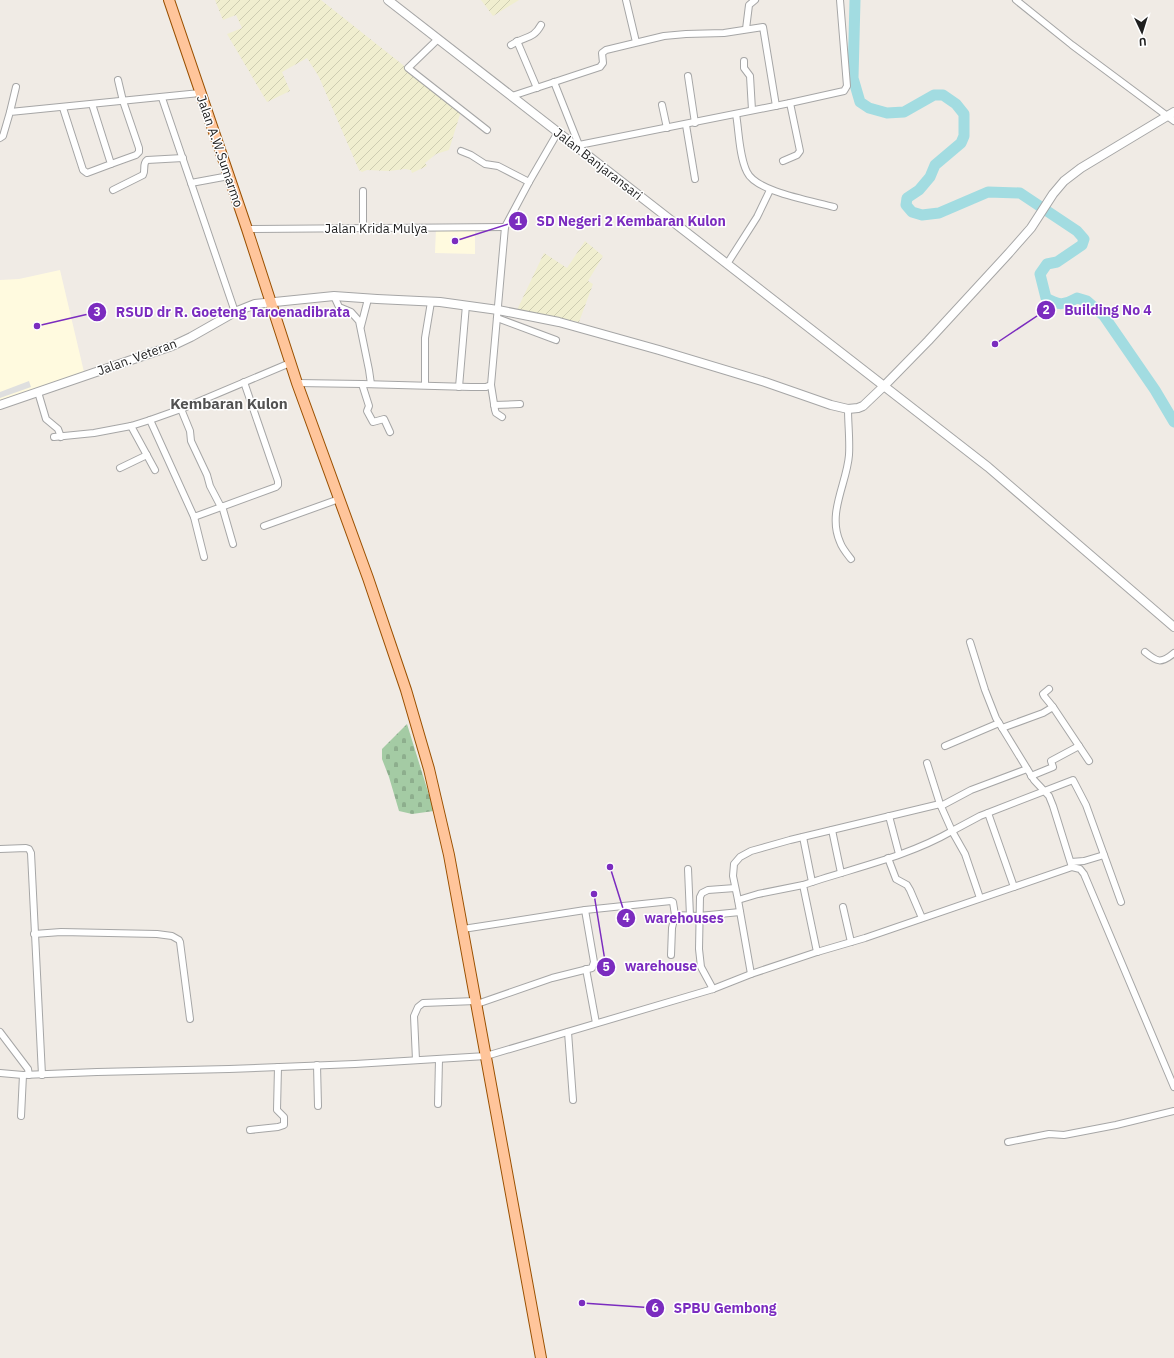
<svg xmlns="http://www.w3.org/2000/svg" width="1174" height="1358" font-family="'IBM Plex Sans',sans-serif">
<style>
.education{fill:#fffadf}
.farmland{fill:url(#farmland-furrows)}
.cemetery{fill:url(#cemetery-stones)}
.parking{fill:#dfdfdf}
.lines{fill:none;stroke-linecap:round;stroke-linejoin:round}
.river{stroke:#a2dce1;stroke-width:11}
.minor-casing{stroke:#a6a6a6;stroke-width:8}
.tertiary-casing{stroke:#a6a6a6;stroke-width:10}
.primary-casing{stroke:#9a5000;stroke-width:12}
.minor{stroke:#fff;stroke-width:6}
.tertiary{stroke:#fff;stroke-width:8}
.primary{stroke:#ffc59b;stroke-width:10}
.labels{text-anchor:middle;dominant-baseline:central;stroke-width:3;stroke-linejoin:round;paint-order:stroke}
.street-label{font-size:13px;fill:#1f1f1f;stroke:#fff}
.quarter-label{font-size:15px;font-weight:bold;fill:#525252;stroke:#fff}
.leader{fill:none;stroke:#7b2cbf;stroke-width:1.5}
.callout-dot{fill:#7b2cbf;stroke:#fff;stroke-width:1.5}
.mark-label{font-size:12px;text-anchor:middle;font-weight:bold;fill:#fff}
.callout-label{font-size:14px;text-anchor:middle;font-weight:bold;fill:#7b2cbf;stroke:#fff;stroke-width:3;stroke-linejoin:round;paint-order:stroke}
</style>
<defs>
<pattern id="farmland-furrows" width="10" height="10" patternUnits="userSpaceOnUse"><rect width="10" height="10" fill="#f0eecf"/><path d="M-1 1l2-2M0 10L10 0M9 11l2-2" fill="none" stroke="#cdccb1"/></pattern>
<pattern id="cemetery-stones" width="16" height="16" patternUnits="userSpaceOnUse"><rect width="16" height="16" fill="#a4cba4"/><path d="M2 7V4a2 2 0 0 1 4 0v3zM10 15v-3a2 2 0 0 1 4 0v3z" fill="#8dae8d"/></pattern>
</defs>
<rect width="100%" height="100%" fill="#f0ebe5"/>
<!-- education -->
<g class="education">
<path d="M 436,228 L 475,228 L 475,254 L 435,253 Z"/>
<path d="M 60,270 L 84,372 L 0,401 L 0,280 L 19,279 Z"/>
</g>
<!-- farmland -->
<g class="farmland">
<path d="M 215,0 L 321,0 L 461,111 L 449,150 L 436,154 L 425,163 L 427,166 L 412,173 L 411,170 L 405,169 L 389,171 L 367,170 L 362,172 L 359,170 L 319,77 L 307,58 L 282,72 L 290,91 L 267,102 L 227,34 L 242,28 L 236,15 L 223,20 Z"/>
<path d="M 481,0 L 519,0 L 493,16 Z"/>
<path d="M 585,241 L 603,256 L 588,281 L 593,284 L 579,322 L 517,310 L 544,253 L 567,268 Z"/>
</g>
<!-- cemetery -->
<path class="cemetery" d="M 407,724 L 434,811 L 412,814 L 399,811 L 389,777 L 382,759 L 382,749 Z"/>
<!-- parking -->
<path class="parking" d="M 29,381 L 31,387 L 0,398 L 0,392 Z"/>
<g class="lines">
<!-- river -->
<path class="river" d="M 855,0 L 853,78 L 860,102 L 869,108 L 887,113 L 904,112 L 934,95 L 943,95 L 956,104 L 964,114 L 964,136 L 961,143 L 935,165 L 930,177 L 919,190 L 907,198 L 906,205 L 912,212 L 922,215 L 939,213 L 988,192 L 1020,193 L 1077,231 L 1084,239 L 1082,245 L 1057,262 L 1047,264 L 1040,274 L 1046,298 C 1059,306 1064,305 1077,298 L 1087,301 L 1104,316 L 1155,390 L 1174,422"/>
<!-- minor casing -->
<g class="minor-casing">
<g id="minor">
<path d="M 626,0 L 636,42"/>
<path d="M 1016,0 L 1072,45 L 1174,121"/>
<path d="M 746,29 L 749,5 L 755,0"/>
<path d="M 438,39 L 408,68 L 487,130"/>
<path d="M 517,41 L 537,88"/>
<path d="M 511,45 C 524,36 533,40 541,25"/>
<path d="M 744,61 L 744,68 L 750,76 L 752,110"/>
<path d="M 688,76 L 695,123"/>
<path d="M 554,82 L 579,145"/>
<path d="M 512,96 L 600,67 L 603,63 L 602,53 L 606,50 L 664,36 L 686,34 L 724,33 L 763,27 L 776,106"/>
<path d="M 162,98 L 235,312"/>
<path d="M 662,105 L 667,128"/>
<path d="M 63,108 L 83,170 L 87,173 L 111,164 L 92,104"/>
<path d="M 10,112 L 16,87"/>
<path d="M 736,114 C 739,131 739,156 747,172 C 756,192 813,201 834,207"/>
<path d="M 686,125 L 695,179"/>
<path d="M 0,138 L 3,136 L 10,112 L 200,93"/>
<path d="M 577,147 L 579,145 L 790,103 L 844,91 L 847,86 L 840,0"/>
<path d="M 461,151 L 471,155 L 485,164 L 498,166 L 529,182"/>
<path d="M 783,161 L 797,155 L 800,151 L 790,103"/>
<path d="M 111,164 L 136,155 L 139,152 L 139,148 L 123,101 L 118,80"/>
<path d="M 191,183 L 229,176"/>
<path d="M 113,190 L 143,175 C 146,170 142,164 147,160 L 183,158"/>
<path d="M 363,191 L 363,227"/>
<path d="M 247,229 L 505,227"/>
<path d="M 727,264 L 757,217 L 770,190"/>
<path d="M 334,296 L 339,307 L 351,312 L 359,321 L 369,370 L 371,384"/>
<path d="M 497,318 L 556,340"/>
<path d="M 361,326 L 368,299"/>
<path d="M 297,383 L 362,384 L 471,387 L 486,387 L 491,385 L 505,227 L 529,182 L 558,132"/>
<path d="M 362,384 L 369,406 L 367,411 L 373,422 L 384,419 L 390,432"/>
<path d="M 425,385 L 425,338 L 431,302"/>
<path d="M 491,385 L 495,410 L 496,413 L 502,417"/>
<path d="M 459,387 L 466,305"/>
<path d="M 38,392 L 46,419 L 58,429 L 61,437"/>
<path d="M 494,405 L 520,404"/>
<path d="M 181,409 L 190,431 L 191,441 L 207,475 L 210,486 L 221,507"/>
<path d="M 848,409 C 848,424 850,440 849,455 C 847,483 827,513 840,542 C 842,548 847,554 851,559"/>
<path d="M 150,420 L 194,517 L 276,487 L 278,485 L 278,481 L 244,382"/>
<path d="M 131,426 L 155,470"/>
<path d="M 54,437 L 94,433 L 131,426 L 150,420 L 181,409 L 290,363"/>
<path d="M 120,468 L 147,455"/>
<path d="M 222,506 L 233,544"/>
<path d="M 194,517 L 204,557"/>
<path d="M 264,526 L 339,499"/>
<path d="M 970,642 L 985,690 L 996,718 L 1034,780 L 1049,796 L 1053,806 L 1072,867"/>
<path d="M 1145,652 C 1157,662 1161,664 1174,653"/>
<path d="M 1049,689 L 1043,694 L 1044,696 L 1053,707 L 1089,761"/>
<path d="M 1002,728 L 1043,713 L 1053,707"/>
<path d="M 945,746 L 999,723"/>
<path d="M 927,763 L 940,804"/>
<path d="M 1031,776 L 1053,767 L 1051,761 L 1079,746"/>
<path d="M 941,806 L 971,790 L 1027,769"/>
<path d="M 988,813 L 1014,887"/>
<path d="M 889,816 L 899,854"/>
<path d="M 832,830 L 841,873"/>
<path d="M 803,837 L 812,882"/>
<path d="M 0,849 L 26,848 L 29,849 L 31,853 L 42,1075"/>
<path d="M 888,858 L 896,879 L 907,885 L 910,890 L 922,918"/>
<path d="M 1071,862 L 1084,861 L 1104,855"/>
<path d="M 688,869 L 690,916"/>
<path d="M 738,900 L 758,894 L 803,885"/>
<path d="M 843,907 L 851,942"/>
<path d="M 675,915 L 699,916 L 740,912"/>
<path d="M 463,929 L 585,910 L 671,901 L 673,902 L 675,915 L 672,928 L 671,955"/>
<path d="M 34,934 L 61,932 L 157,934 L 172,936 L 179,940 L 180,942 L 190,1019"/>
<path d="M 817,952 L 803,885 C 853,868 907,857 952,831 L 965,854 L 980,898"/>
<path d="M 586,969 L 596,1023"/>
<path d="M 751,974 L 738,900 L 733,876 L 734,864 L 740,857 L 751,851 L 790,840 L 940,804 L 952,831 L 980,816 L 1073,780 L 1086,805 L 1121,902"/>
<path d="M 713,989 L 701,967 L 699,949 L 700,897 L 702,893 L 708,890 L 735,888"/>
<path d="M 477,1004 L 552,978 L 592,968 L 594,962 L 585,910"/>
<path d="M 0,1032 L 28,1069 L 29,1075"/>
<path d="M 568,1032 L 573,1100"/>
<path d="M 416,1060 L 414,1016 L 418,1007 L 423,1003 L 476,1001"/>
<path d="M 317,1065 L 318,1106"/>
<path d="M 0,1073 L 23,1075 L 97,1072 L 229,1069 L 355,1064 L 486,1056 L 713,989 L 751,974 L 817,952 L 865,938 L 1072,867 L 1080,869 L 1084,874 L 1174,1087"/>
<path d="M 438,1104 L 439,1059"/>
<path d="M 21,1116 L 23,1075"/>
<path d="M 250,1130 L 278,1127 L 284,1125 L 284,1117 L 277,1110 L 278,1067"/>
<path d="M 1008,1142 L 1049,1134 L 1064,1135 L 1116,1125 L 1174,1111"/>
</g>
</g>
<!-- tertiary casing -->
<g class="tertiary-casing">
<g id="tertiary">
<path d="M 388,0 L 988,467 L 1174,627"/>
<path d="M 0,405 L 172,346 L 191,337 L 235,312 L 255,304 L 334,296 L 377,299 L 440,302 L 498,310 L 559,322 L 659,350 L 765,382 L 831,405 L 848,409 L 858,408 L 863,406 L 884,386 L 928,341 L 1009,253 L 1031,228 L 1053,194 L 1064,181 L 1081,168 L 1174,112"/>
</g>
</g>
<!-- primary casing -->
<g class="primary-casing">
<path id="primary" d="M 169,0 L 247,229 L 297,383 L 368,578 L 406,690 L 429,769 L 449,855 L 541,1358"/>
</g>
<!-- minor -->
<use href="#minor" class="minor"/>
<!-- tertiary -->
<use href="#tertiary" class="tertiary"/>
<!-- primary -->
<use href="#primary" class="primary"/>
</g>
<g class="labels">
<!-- street labels -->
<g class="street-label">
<text transform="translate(220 151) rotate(71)">Jalan A.W.Sumarmo</text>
<text transform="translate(598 164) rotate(38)">Jalan Banjaransari</text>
<text x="376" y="228">Jalan Krida Mulya</text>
<text transform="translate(137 357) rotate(-20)">Jalan. Veteran</text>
</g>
<!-- quarter labels -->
<g class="quarter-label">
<text x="229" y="403">Kembaran Kulon</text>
</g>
</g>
<!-- callouts -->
<path class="leader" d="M455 241L518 221M995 344L1046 310M37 326L97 312M610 867L626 918M594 894L606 967M582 1303L655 1308"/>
<g class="callout-dot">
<circle cx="455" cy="241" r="4"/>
<circle cx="995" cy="344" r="4"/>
<circle cx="37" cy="326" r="4"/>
<circle cx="610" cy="867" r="4"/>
<circle cx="594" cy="894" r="4"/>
<circle cx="582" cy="1303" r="4"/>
<circle cx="518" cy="221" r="10"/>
<circle cx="1046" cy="310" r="10"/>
<circle cx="97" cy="312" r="10"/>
<circle cx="626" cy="918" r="10"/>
<circle cx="606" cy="967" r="10"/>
<circle cx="655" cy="1308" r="10"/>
</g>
<g class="mark-label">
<text x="518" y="225">1</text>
<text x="1046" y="314">2</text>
<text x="97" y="316">3</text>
<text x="626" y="922">4</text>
<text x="606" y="971">5</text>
<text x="655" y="1312">6</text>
</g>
<g class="callout-label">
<text x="631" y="226">SD Negeri 2 Kembaran Kulon</text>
<text x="1108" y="315">Building No 4</text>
<text x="233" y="317">RSUD dr R. Goeteng Taroenadibrata</text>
<text x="684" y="923">warehouses</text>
<text x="661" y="971">warehouse</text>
<text x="725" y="1313">SPBU Gembong</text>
</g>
<!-- north arrow -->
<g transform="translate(1142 32) rotate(176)" stroke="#ffffff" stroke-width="3" paint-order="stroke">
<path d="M0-3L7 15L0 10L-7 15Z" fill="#1f1f1f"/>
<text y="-6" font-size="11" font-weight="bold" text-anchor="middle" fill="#1f1f1f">U</text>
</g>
</svg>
